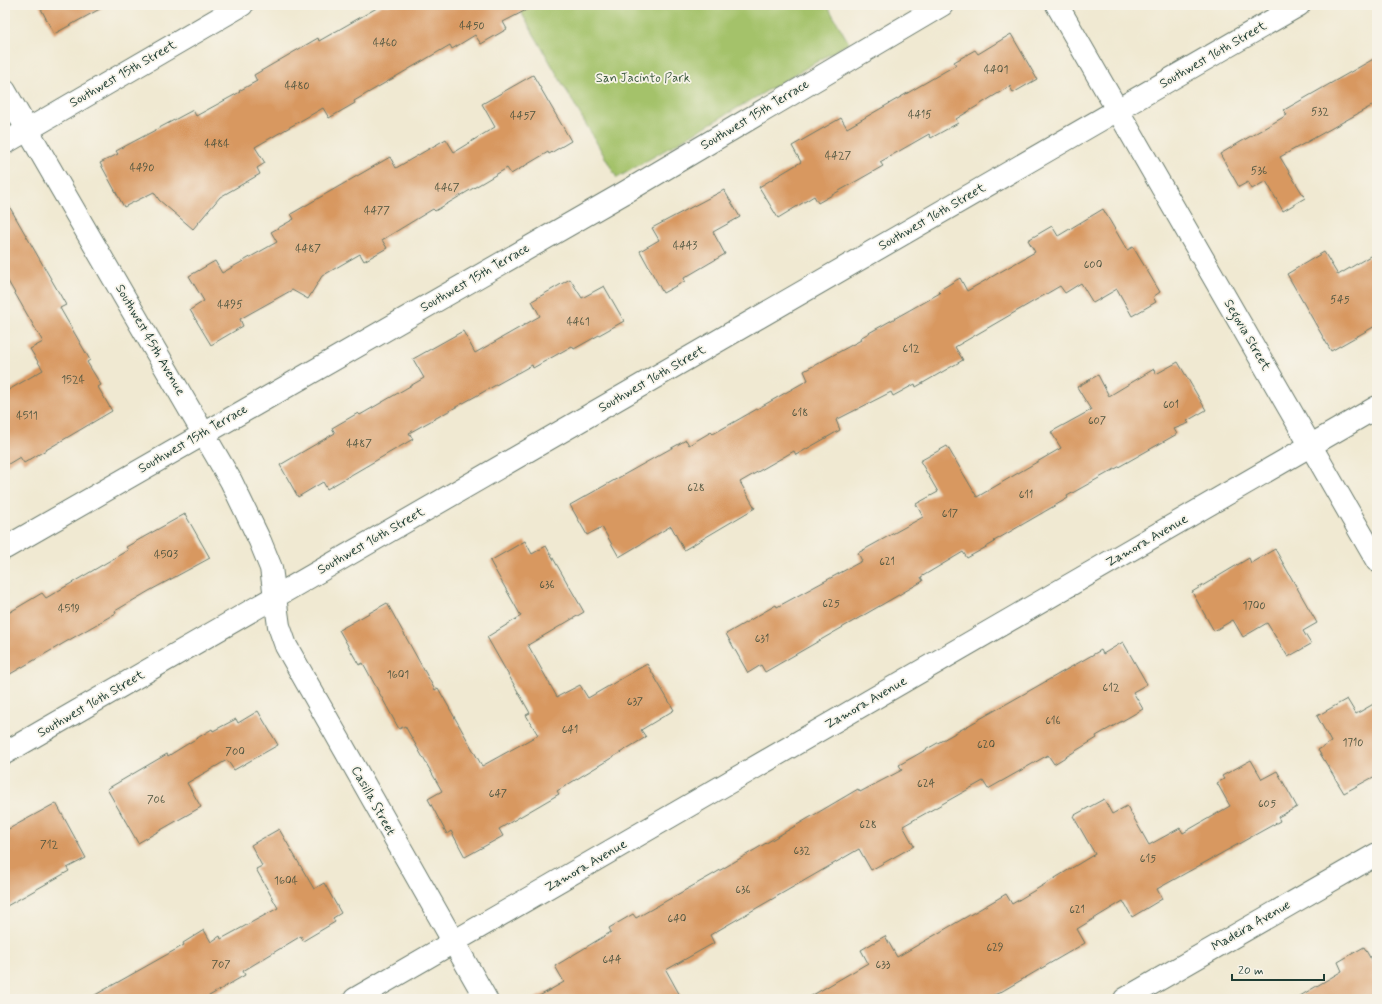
<svg xmlns="http://www.w3.org/2000/svg" width="1382" height="1004" font-family="Mynerve,sans-serif">
<style>
.green{fill:#a4c26a;stroke:#62804f}
.building{fill:#d89861}
.lines{fill:none;stroke-linecap:round;stroke-linejoin:round}
.minor-casing{stroke:#68796b;stroke-width:24}
.minor{stroke:#fff;stroke-width:22}
.labels{text-anchor:middle;dominant-baseline:central;stroke-width:3.5;stroke-linejoin:round;paint-order:stroke}
.number-label{font-size:11px;fill:#4d543f}
.street-label{font-size:13px;fill:#1f3d34;stroke:#f7f3e8}
.park-label{font-size:13px;fill:#405e42;stroke:#f7f3e8}
</style>
<rect width="100%" height="100%" fill="#f7f3e8"/>
<filter id="ink" filterUnits="userSpaceOnUse"><feTurbulence type="fractalNoise" baseFrequency=".025" numOctaves="2"/><feDisplacementMap in="SourceGraphic" scale="8" xChannelSelector="R" yChannelSelector="G"/><feConvolveMatrix kernelMatrix="1 2 1 2 8 2 1 2 1" color-interpolation-filters="sRGB"/></filter>
<filter id="wash" filterUnits="userSpaceOnUse"><feTurbulence type="fractalNoise" baseFrequency=".012" numOctaves="4" result="noise"/><feDisplacementMap in="SourceGraphic" scale="16" xChannelSelector="R" yChannelSelector="G"/><feGaussianBlur stdDeviation="0.9" result="paint"/><feColorMatrix in="noise" values="0 0 0 0 0 0 0 0 0 0 0 0 0 0 0 0 0 1.4 0 .05"/><feComposite in="paint" operator="in"/></filter>
<g filter="url(#wash)">
<rect width="100%" height="100%" fill="#f0e9d2"/>
<!-- green -->
<path class="green" d="M 517,5 L 827,5 L 849,43 L 617,178 Z"/>
<g id="blocks">
<!-- building -->
<g class="building">
<path d="M 39,5 L 107,5 L 54,34 Z"/>
<path d="M 382,5 L 536,5 L 503,22 L 507,29 L 481,44 L 475,35 L 452,49 L 450,45 L 354,101 L 355,103 L 329,118 L 323,108 L 255,147 L 265,163 L 257,168 L 260,174 L 220,197 L 193,229 L 159,200 L 154,192 L 124,207 L 100,163 L 118,154 L 116,151 L 193,110 L 196,116 L 240,92 L 239,91 L 257,81 L 254,75 L 318,38 L 319,41 Z"/>
<path d="M 1011,34 L 1037,79 L 1013,93 L 1010,86 L 956,119 L 958,123 L 931,138 L 929,134 L 880,162 L 883,166 L 818,203 L 814,196 L 778,218 L 759,187 L 801,162 L 792,146 L 841,118 L 847,128 L 956,65 L 954,62 L 975,50 L 978,54 Z"/>
<path d="M 1377,57 L 1377,103 L 1280,157 L 1305,198 L 1283,211 L 1266,181 L 1252,189 L 1248,182 L 1239,187 L 1220,154 L 1287,115 L 1284,110 Z"/>
<path d="M 533,75 L 571,141 L 549,154 L 548,152 L 511,174 L 507,168 L 435,211 L 433,209 L 382,240 L 387,248 L 364,261 L 360,254 L 322,276 L 308,299 L 292,290 L 240,319 L 243,326 L 211,345 L 190,310 L 204,301 L 189,276 L 215,261 L 222,273 L 277,242 L 271,232 L 294,219 L 291,214 L 390,157 L 396,168 L 446,139 L 454,152 L 495,127 L 482,104 Z"/>
<path d="M 724,190 L 740,217 L 713,232 L 725,254 L 684,278 L 685,281 L 663,293 L 640,251 L 659,240 L 652,228 Z"/>
<path d="M 5,199 L 66,305 L 60,308 L 90,360 L 87,362 L 101,385 L 98,387 L 112,411 L 24,463 L 20,457 L 5,466 L 5,392 L 43,370 L 30,349 L 43,342 L 5,276 Z"/>
<path d="M 1103,209 L 1127,250 L 1133,247 L 1160,292 L 1153,297 L 1156,302 L 1132,316 L 1117,289 L 1093,303 L 1081,283 L 1065,293 L 1060,286 L 955,347 L 963,360 L 916,387 L 915,384 L 893,396 L 891,392 L 836,420 L 840,430 L 796,455 L 794,451 L 740,482 L 755,508 L 684,550 L 671,526 L 619,557 L 602,527 L 587,535 L 570,505 L 686,440 L 689,445 L 711,432 L 713,434 L 808,380 L 804,371 L 861,340 L 860,338 L 940,293 L 938,291 L 960,278 L 967,291 L 1035,252 L 1028,240 L 1052,226 L 1058,236 Z"/>
<path d="M 1324,252 L 1338,275 L 1377,252 L 1377,325 L 1331,351 L 1287,274 Z"/>
<path d="M 570,279 L 582,298 L 604,286 L 624,321 L 574,349 L 572,346 L 533,368 L 532,365 L 409,433 L 413,439 L 327,489 L 323,482 L 298,497 L 280,465 L 335,433 L 332,428 L 358,413 L 360,415 L 424,378 L 413,359 L 463,331 L 475,353 L 540,316 L 532,301 Z"/>
<path d="M 1178,362 L 1206,410 L 1187,421 L 1189,423 L 1174,429 L 1177,434 L 1067,496 L 1068,498 L 994,541 L 995,542 L 967,558 L 963,552 L 921,577 L 923,581 L 765,672 L 761,665 L 748,673 L 726,634 L 776,605 L 777,607 L 862,561 L 858,553 L 923,517 L 916,504 L 938,492 L 920,461 L 947,446 L 977,497 L 1061,448 L 1051,432 L 1091,410 L 1077,387 L 1098,375 L 1109,396 L 1154,369 L 1156,374 Z"/>
<path d="M 185,514 L 210,558 L 149,591 L 115,611 L 116,613 L 5,677 L 5,615 L 42,593 L 46,598 L 128,550 L 126,547 Z"/>
<path d="M 525,541 L 532,554 L 546,546 L 584,612 L 528,645 L 557,697 L 580,685 L 588,698 L 647,664 L 674,710 L 641,730 L 646,737 L 557,791 L 559,794 L 499,829 L 503,836 L 465,857 L 451,831 L 447,834 L 428,799 L 442,791 L 405,726 L 399,729 L 363,663 L 359,665 L 339,630 L 387,603 L 435,690 L 438,688 L 482,766 L 538,735 L 526,715 L 530,713 L 487,637 L 521,616 L 490,561 Z"/>
<path d="M 1275,549 L 1317,623 L 1303,631 L 1311,644 L 1288,657 L 1267,623 L 1243,637 L 1233,620 L 1214,631 L 1192,592 L 1249,558 L 1251,563 Z"/>
<path d="M 1123,642 L 1147,684 L 1133,692 L 1143,709 L 1096,736 L 1097,738 L 1054,764 L 1048,755 L 988,789 L 983,781 L 903,826 L 914,846 L 871,870 L 859,849 L 710,935 L 714,943 L 666,970 L 682,999 L 534,999 L 564,982 L 555,966 L 611,932 L 609,928 L 633,914 L 636,918 L 712,875 L 858,789 L 860,792 L 902,770 L 899,765 L 1101,650 L 1103,654 Z"/>
<path d="M 1347,699 L 1356,714 L 1377,702 L 1377,775 L 1344,793 L 1318,750 L 1331,742 L 1317,716 Z"/>
<path d="M 258,711 L 278,745 L 234,770 L 227,760 L 187,783 L 201,807 L 138,843 L 107,789 L 167,754 L 168,756 L 212,729 L 213,731 L 236,719 L 238,723 Z"/>
<path d="M 1251,760 L 1262,779 L 1277,771 L 1297,807 L 1278,817 L 1280,821 L 1157,889 L 1162,899 L 1132,917 L 1123,901 L 1077,929 L 1085,943 L 999,993 L 983,999 L 806,999 L 868,963 L 861,950 L 885,936 L 897,957 L 1006,894 L 1012,904 L 1095,854 L 1073,816 L 1104,799 L 1112,814 L 1127,806 L 1149,845 L 1180,828 L 1183,833 L 1230,806 L 1217,783 L 1224,779 L 1222,776 Z"/>
<path d="M 56,803 L 86,858 L 67,868 L 69,871 L 5,907 L 5,831 Z"/>
<path d="M 279,829 L 314,889 L 324,883 L 341,913 L 333,918 L 335,922 L 303,941 L 301,936 L 243,971 L 245,975 L 204,999 L 88,999 L 184,945 L 183,943 L 204,930 L 211,942 L 220,936 L 221,939 L 278,908 L 256,869 L 262,866 L 251,845 Z"/>
<path d="M 1364,947 L 1377,970 L 1377,999 L 1295,999 L 1342,971 L 1338,962 Z"/>
</g>
</g>
</g>
<g filter="url(#ink)">
<use href="#blocks" fill-opacity="0" stroke="#68796b" stroke-width="1"/>
<g class="lines">
<!-- minor casing -->
<g class="minor-casing">
<g id="minor">
<path d="M 1057,5 L 1377,561"/>
<path d="M 5,91 L 231,481 L 260,541 L 271,568 L 279,626 L 286,646 L 486,999"/>
<path d="M 5,143 L 242,5"/>
<path d="M 5,548 L 624,193 L 942,5"/>
<path d="M 5,753 L 1299,5"/>
<path d="M 355,999 L 1377,407"/>
<path d="M 1125,999 L 1377,854"/>
</g>
</g>
<!-- minor -->
<use href="#minor" class="minor"/>
</g>
</g>
<g class="labels">
<!-- number labels -->
<g class="number-label">
<text x="472" y="26">4450</text>
<text x="385" y="43">4460</text>
<text x="996" y="70">4401</text>
<text x="297" y="86">4480</text>
<text x="1320" y="112">532</text>
<text x="920" y="115">4415</text>
<text x="523" y="116">4457</text>
<text x="217" y="144">4484</text>
<text x="838" y="156">4427</text>
<text x="142" y="168">4490</text>
<text x="1259" y="171">536</text>
<text x="447" y="188">4467</text>
<text x="377" y="211">4477</text>
<text x="685" y="246">4443</text>
<text x="308" y="249">4487</text>
<text x="1093" y="265">600</text>
<text x="1340" y="300">545</text>
<text x="230" y="305">4495</text>
<text x="578" y="322">4461</text>
<text x="911" y="349">612</text>
<text x="73" y="380">1524</text>
<text x="1171" y="405">601</text>
<text x="800" y="413">618</text>
<text x="27" y="416">4511</text>
<text x="1097" y="421">607</text>
<text x="359" y="444">4487</text>
<text x="696" y="488">628</text>
<text x="1026" y="495">611</text>
<text x="950" y="514">617</text>
<text x="166" y="555">4503</text>
<text x="887" y="562">621</text>
<text x="547" y="585">636</text>
<text x="831" y="604">625</text>
<text x="1254" y="606">1700</text>
<text x="69" y="609">4519</text>
<text x="762" y="639">631</text>
<text x="398" y="675">1601</text>
<text x="1111" y="688">612</text>
<text x="635" y="702">637</text>
<text x="1053" y="721">616</text>
<text x="570" y="730">641</text>
<text x="1353" y="743">1710</text>
<text x="986" y="745">620</text>
<text x="235" y="752">700</text>
<text x="926" y="784">624</text>
<text x="498" y="794">647</text>
<text x="156" y="800">706</text>
<text x="1267" y="804">605</text>
<text x="868" y="825">628</text>
<text x="49" y="845">712</text>
<text x="802" y="851">632</text>
<text x="1148" y="859">615</text>
<text x="286" y="881">1604</text>
<text x="743" y="890">636</text>
<text x="1077" y="910">621</text>
<text x="677" y="919">640</text>
<text x="995" y="948">629</text>
<text x="612" y="960">644</text>
<text x="221" y="965">707</text>
<text x="883" y="965">633</text>
</g>
<!-- street labels -->
<g class="street-label">
<text transform="translate(1213 55) rotate(-30)">Southwest 16th Street</text>
<text transform="translate(123 74) rotate(-30)">Southwest 15th Street</text>
<text transform="translate(755 115) rotate(-31)">Southwest 15th Terrace</text>
<text transform="translate(932 217) rotate(-30)">Southwest 16th Street</text>
<text transform="translate(475 278) rotate(-30)">Southwest 15th Terrace</text>
<text transform="translate(1247 335) rotate(60)">Segovia Street</text>
<text transform="translate(150 340) rotate(60)">Southwest 45th Avenue</text>
<text transform="translate(652 379) rotate(-30)">Southwest 16th Street</text>
<text transform="translate(193 439) rotate(-30)">Southwest 15th Terrace</text>
<text transform="translate(371 541) rotate(-30)">Southwest 16th Street</text>
<text transform="translate(1147 541) rotate(-30)">Zamora Avenue</text>
<text transform="translate(866 703) rotate(-30)">Zamora Avenue</text>
<text transform="translate(91 704) rotate(-30)">Southwest 16th Street</text>
<text transform="translate(373 801) rotate(61)">Casilla Street</text>
<text transform="translate(586 866) rotate(-30)">Zamora Avenue</text>
<text transform="translate(1251 926) rotate(-30)">Madeira Avenue</text>
</g>
<!-- park labels -->
<g class="park-label">
<text x="643" y="78">San Jacinto Park</text>
</g>
</g>
<!-- margin -->
<rect width="1382" height="1004" fill="none" stroke="#f7f3e8" stroke-width="20"/>
<!-- scale -->
<path d="M1232 974v6h92v-6" fill="none" stroke="#1f3d34" stroke-width="2"/>
<text x="1238" y="974" font-size="12" fill="#1f3d34" stroke="#f7f3e8" stroke-width="3" paint-order="stroke">20 m</text>
</svg>
